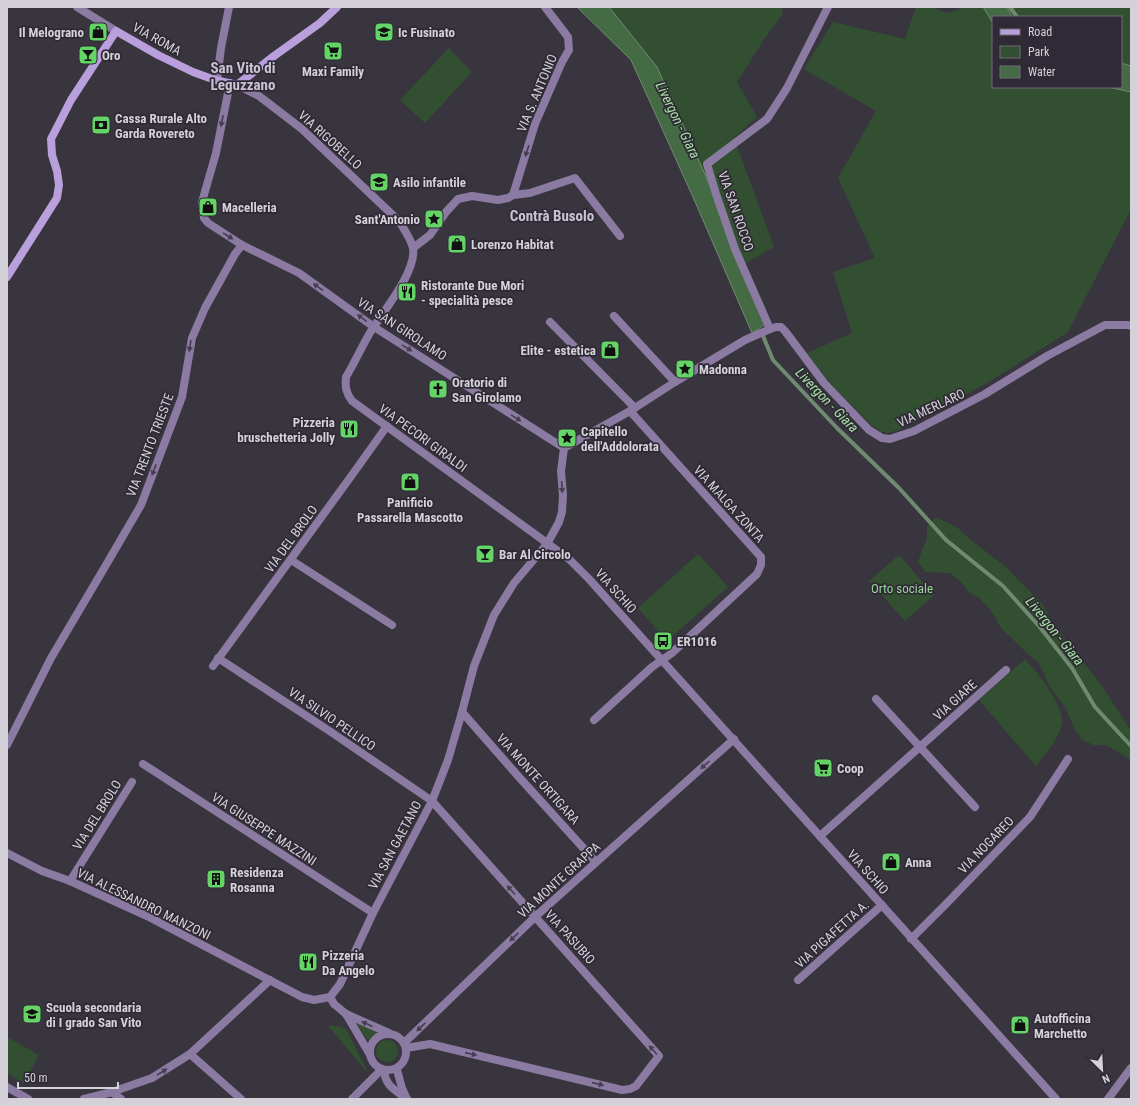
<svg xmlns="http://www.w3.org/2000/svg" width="1138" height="1106" font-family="'Roboto Condensed',sans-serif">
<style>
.green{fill:#324f31}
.water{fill:#456b45;stroke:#708a71}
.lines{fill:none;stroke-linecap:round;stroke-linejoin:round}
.stream{stroke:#708a71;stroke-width:4}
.minor{stroke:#8b7aa1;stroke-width:8}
.tertiary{stroke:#8b7aa1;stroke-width:8}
.secondary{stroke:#ba9fdd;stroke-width:8}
.oneway{fill:#463e50}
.labels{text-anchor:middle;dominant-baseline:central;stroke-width:3.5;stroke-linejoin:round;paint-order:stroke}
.poi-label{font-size:13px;font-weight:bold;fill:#d4d1d8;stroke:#2f2a35;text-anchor:start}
.street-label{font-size:13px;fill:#d4d1d8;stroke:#2f2a35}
.park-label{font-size:13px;fill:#99d497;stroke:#2f2a35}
.water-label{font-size:14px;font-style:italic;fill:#a4e0a2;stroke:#2f2a35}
.quarter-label{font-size:15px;font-weight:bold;fill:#c9c3d1;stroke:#2f2a35}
</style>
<rect width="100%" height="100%" fill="#39353f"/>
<!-- green -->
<g class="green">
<path d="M 609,7 L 783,7 L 782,9 L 783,13 L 763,41 L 737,82 L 757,117 L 734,138 L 774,247 L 744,264 L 657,67 Z"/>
<path d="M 916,7 L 932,7 L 947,13 L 959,9 L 959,7 L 983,7 L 993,23 L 993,87 L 1108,87 L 1131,92 L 1131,209 L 1068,332 L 989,382 L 899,430 L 888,433 L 880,431 L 870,424 L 827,380 L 807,353 L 852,333 L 833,272 L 875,258 L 838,178 L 876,111 L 804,69 L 833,22 L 905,39 Z"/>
<path d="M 1007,7 L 1131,7 L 1131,66 L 1121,63 L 1121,17 L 1012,17 Z"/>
<path d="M 449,48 L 472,72 L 425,123 L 400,100 Z"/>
<path d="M 936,517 L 958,528 L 967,537 L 1006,567 L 1014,576 L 1041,602 L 1047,612 L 1052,623 L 1100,683 L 1131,731 L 1131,760 L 1106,745 L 1094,745 L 1082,740 L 1075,730 L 1065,707 L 1050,687 L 1039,663 L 1028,654 L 1001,628 L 995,617 L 988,607 L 979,598 L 968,591 L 960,581 L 950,573 L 925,572 L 918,562 L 922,550 L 927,539 L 927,526 Z"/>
<path d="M 698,554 L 728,587 L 667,641 L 638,608 Z"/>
<path d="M 899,555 L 934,595 L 905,621 L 869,581 Z"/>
<path d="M 1025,659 C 1036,670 1065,707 1062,723 C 1059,739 1046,753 1036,766 L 979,700 Z"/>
<path d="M 355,1021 L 377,1032 L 368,1041 Z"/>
<path d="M 330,1025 L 341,1027 L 346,1029 L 368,1072 L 366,1071 L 330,1028 L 329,1027 Z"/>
<path d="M 7,1037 L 39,1055 L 24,1083 L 7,1073 Z"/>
<circle cx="387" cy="1051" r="11"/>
</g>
<!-- water -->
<g class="water">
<path d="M 577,7 L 609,7 L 657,67 L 703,170 L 770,321 L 752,333 L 693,197 L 631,60 Z"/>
<path d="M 983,7 L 1007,7 L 1012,17 L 993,17 L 993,23 Z"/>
<path d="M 1121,63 L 1131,66 L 1131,92 L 1108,87 L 1121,87 Z"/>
</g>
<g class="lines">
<!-- stream -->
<g class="stream">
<path d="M 1010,7 L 1017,17"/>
<path d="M 761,331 L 773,360 L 837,428 L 899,488 L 946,540 L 1003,586 L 1039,626 L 1072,668 L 1095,707 L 1131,746"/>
</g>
<!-- minor -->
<g class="minor">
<path d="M 77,7 L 116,31"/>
<path d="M 217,80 L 221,48 L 229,7"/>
<path d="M 513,195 L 535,124 L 562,62 L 569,50 L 568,37 L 545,7"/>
<path d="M 242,245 L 299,273 L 374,327 L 564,448"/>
<path d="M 413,248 L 430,235 L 446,212 L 458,199 L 472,196 L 498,200 L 508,198 L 513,195 L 530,193 L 575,178 L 620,236"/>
<path d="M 614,316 L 675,382"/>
<path d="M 550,322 L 635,408"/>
<path d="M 770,329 L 735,249 L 716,194 L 707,164 L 767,119 L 787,88 L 828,7"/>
<path d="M 564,448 L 630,411 L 675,382 L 745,340 L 770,329 L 776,327 L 781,327 L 785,331 L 824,383 L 869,430 L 882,438 L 890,439 L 914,431 L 985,394 L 1047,356 L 1105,325 L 1128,325 L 1131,326"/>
<path d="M 291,560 L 392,625"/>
<path d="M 218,658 L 331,732 L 432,801 L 659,1056 L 636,1086 L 630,1089 L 622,1090 L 430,1044 L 406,1048"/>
<path d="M 213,666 L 352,475 L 387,426"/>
<path d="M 876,699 L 975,807"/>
<path d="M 462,712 L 518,776 L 596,862"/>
<path d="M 594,720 L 652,667 L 672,653 L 757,574 L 761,565 L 761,557 L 630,411"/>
<path d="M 7,745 L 51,658 L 106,565 L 141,505 L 182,397 L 192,338 L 205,308 L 235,254 L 242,245 L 208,223 L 204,218 L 202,202 L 216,153 L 230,83"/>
<path d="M 143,764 L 373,913"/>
<path d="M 820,836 L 1006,670"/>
<path d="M 7,853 L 42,871 L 70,881 L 147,916 L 302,997 L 314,1000 L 330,997 L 340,984 L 373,913 L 432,801 L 448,760 L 462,712 L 474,666 L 494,615 L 514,583 L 547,544 L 559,522 L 562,512 L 563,495 L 561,471 L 564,448"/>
<path d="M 70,881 L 132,782"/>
<path d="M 911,939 L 945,905 L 1030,817 L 1068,759"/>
<path d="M 798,980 L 882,905"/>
<path d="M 330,997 L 334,1004 L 346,1014 L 369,1053"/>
<path d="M 346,1014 L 389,1033"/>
<circle cx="388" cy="1052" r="18"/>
<path d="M 404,1043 L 536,916 L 734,739"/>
<path d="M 190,1054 L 241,1099"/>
<path d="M 398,1067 L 397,1070 L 402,1088 L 406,1097"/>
<path d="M 384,1070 C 385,1086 395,1090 407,1099"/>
<path d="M 7,1087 L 28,1099"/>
<path d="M 112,1092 L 121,1099"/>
<path d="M 84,1099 L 112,1092 L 152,1078 L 190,1054 L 270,980"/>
<path d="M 352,1099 L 382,1069"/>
<path d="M 1108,1099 L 1131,1068"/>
</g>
<!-- tertiary -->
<path class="tertiary" d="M 237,85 L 259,96 L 302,129 L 399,221 C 404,229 411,239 413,248 C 417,271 383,312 371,331 C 362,346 355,362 346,377 C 345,387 346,393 352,401 L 569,559 L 589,579 C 745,752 900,927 1056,1099"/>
<!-- secondary -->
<path class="secondary" d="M 7,277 L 57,198 L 59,185 L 57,171 L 52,155 L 51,139 L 71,100 L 116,31 L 158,55 L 193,72 L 215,80 L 237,85 L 274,56 L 320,23 L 337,7"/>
</g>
<!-- one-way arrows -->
<defs><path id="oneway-solid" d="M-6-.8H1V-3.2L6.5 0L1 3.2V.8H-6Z"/></defs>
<g class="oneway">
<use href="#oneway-solid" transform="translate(222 121) rotate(101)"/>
<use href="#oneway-solid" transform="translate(527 151) rotate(108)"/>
<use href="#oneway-solid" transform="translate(228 236) rotate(32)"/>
<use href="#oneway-solid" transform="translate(318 287) rotate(-145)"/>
<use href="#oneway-solid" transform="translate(362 318) rotate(-144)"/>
<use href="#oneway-solid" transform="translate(190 346) rotate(99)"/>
<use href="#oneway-solid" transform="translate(407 348) rotate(32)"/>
<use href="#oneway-solid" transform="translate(516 418) rotate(32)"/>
<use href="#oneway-solid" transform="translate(154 470) rotate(111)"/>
<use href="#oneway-solid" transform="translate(562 487) rotate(87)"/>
<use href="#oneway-solid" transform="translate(705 765) rotate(138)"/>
<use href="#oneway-solid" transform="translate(511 890) rotate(-132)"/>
<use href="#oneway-solid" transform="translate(514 937) rotate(136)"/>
<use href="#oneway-solid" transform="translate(367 1024) rotate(-156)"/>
<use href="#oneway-solid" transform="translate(421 1027) rotate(136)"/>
<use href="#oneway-solid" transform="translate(653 1050) rotate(-132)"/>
<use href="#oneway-solid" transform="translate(471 1054) rotate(13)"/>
<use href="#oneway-solid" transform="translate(162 1072) rotate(-32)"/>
<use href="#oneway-solid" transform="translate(598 1084) rotate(13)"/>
</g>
<!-- icons -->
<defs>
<g id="shop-square" transform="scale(1)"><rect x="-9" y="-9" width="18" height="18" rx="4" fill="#65d467" stroke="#2f2a35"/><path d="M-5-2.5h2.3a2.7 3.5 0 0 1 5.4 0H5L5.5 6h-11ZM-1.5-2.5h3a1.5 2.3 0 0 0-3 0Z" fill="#111"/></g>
<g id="school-square" transform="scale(1)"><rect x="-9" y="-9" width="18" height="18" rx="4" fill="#65d467" stroke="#2f2a35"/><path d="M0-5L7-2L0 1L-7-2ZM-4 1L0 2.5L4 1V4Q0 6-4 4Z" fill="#111"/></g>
<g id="supermarket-square" transform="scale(1)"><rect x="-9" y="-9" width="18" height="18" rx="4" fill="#65d467" stroke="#2f2a35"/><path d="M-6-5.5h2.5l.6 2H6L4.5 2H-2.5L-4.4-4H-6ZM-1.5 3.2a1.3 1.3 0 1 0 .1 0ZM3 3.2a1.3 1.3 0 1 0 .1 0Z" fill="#111"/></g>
<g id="bar-square" transform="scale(1)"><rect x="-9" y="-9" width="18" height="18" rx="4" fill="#65d467" stroke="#2f2a35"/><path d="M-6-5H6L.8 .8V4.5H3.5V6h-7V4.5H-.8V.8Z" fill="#111"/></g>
<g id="bank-square" transform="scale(1)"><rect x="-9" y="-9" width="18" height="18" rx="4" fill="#65d467" stroke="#2f2a35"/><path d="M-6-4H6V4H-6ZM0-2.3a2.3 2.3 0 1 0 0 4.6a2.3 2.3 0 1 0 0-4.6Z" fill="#111"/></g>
<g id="sight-square" transform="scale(1)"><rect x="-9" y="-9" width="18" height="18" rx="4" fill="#65d467" stroke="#2f2a35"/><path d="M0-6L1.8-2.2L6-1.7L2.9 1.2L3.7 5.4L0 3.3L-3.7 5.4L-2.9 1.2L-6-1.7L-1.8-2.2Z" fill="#111"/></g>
<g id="restaurant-square" transform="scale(1)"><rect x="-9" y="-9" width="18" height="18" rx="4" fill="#65d467" stroke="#2f2a35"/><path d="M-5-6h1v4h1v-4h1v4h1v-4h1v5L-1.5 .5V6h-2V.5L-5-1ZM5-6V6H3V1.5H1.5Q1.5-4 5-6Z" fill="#111"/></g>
<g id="church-square" transform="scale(1)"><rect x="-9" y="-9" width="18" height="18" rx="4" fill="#65d467" stroke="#2f2a35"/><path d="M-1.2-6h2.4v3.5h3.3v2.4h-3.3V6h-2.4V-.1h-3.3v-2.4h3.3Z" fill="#111"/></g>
<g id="bus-square" transform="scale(1)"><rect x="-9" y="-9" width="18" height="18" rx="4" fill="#65d467" stroke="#2f2a35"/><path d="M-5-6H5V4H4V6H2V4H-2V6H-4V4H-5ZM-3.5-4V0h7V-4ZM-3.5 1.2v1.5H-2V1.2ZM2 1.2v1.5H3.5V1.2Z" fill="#111"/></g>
<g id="building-square" transform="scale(1)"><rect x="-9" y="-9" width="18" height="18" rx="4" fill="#65d467" stroke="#2f2a35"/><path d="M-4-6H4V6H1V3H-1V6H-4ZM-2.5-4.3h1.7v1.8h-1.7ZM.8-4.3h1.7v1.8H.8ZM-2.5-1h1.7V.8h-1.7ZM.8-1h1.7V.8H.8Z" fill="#111"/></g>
</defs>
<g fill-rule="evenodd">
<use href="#shop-square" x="98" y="32"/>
<use href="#school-square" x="384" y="32"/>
<use href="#supermarket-square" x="333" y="51"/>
<use href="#bar-square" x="88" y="55"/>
<use href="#bank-square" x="101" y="125"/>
<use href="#school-square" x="379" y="182"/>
<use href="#shop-square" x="208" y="207"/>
<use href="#sight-square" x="434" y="219"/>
<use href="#shop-square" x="457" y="244"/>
<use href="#restaurant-square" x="407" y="292"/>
<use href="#shop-square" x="610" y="350"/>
<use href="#sight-square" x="685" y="369"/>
<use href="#church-square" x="438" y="389"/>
<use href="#restaurant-square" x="349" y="429"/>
<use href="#sight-square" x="567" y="438"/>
<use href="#shop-square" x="410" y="482"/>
<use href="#bar-square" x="485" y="554"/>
<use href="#bus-square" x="663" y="641"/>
<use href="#supermarket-square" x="823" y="768"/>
<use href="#shop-square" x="891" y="862"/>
<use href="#building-square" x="216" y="879"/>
<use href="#restaurant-square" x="308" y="962"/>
<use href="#school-square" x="32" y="1014"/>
<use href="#shop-square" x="1020" y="1025"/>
</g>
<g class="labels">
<!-- poi labels -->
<g class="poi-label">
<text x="84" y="32" text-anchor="end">Il Melograno</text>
<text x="398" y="32">Ic Fusinato</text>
<text x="102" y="55">Oro</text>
<text x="333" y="71" text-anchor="middle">Maxi Family</text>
<text x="115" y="118">Cassa Rurale Alto<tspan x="115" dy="15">Garda Rovereto</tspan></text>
<text x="393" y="182">Asilo infantile</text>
<text x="222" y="207">Macelleria</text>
<text x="420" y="219" text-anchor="end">Sant'Antonio</text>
<text x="471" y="244">Lorenzo Habitat</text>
<text x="421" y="285">Ristorante Due Mori<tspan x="421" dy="15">- specialità pesce</tspan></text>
<text x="596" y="350" text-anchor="end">Elite - estetica</text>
<text x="699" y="369">Madonna</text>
<text x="452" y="382">Oratorio di<tspan x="452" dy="15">San Girolamo</tspan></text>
<text x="335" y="422" text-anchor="end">Pizzeria<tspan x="335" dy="15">bruschetteria Jolly</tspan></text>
<text x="581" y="431">Capitello<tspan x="581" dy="15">dell'Addolorata</tspan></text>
<text x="410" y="502" text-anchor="middle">Panificio<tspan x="410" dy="15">Passarella Mascotto</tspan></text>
<text x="499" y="554">Bar Al Circolo</text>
<text x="677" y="641">ER1016</text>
<text x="837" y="768">Coop</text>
<text x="905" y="862">Anna</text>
<text x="230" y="872">Residenza<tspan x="230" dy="15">Rosanna</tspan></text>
<text x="322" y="955">Pizzeria<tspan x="322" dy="15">Da Angelo</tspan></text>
<text x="46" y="1007">Scuola secondaria<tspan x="46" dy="15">di I grado San Vito</tspan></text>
<text x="1034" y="1018">Autofficina<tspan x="1034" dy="15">Marchetto</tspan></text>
</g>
<!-- street labels -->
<g class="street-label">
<text transform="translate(157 39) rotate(29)">VIA ROMA</text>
<text transform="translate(537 93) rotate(-67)">VIA S. ANTONIO</text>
<text transform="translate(330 140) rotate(42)">VIA RIGOBELLO</text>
<text transform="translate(736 211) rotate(71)">VIA SAN ROCCO</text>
<text transform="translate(402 329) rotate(33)">VIA SAN GIROLAMO</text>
<text transform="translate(931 408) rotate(-25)">VIA MERLARO</text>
<text transform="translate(423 438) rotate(36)">VIA PECORI GIRALDI</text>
<text transform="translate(150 445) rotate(-69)">VIA TRENTO TRIESTE</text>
<text transform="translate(729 504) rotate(48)">VIA MALGA ZONTA</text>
<text transform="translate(291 539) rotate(-54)">VIA DEL BROLO</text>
<text transform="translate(616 591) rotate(48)">VIA SCHIO</text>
<text transform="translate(955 700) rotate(-42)">VIA GIARE</text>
<text transform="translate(332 719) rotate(34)">VIA SILVIO PELLICO</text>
<text transform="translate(538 779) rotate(48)">VIA MONTE ORTIGARA</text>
<text transform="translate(97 815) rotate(-58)">VIA DEL BROLO</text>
<text transform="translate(264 829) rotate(33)">VIA GIUSEPPE MAZZINI</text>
<text transform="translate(395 845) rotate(-62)">VIA SAN GAETANO</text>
<text transform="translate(986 845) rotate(-46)">VIA NOGAREO</text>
<text transform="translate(868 872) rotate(48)">VIA SCHIO</text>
<text transform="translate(559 880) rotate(-42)">VIA MONTE GRAPPA</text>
<text transform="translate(144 904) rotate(26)">VIA ALESSANDRO MANZONI</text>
<text transform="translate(832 934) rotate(-42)">VIA PIGAFETTA A.</text>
<text transform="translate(570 937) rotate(48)">VIA PASUBIO</text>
</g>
<!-- park labels -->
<g class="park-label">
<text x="902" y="588">Orto sociale</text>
</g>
<!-- water labels -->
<g class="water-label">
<text transform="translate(678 120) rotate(64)">Livergon - Giara</text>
<text transform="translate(827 400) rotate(46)">Livergon - Giara</text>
<text transform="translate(1055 631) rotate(51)">Livergon - Giara</text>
</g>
<!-- quarter labels -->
<g class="quarter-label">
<text x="243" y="68">San Vito di<tspan x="243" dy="17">Leguzzano</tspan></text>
<text x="552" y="216">Contrà Busolo</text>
</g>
</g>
<!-- border -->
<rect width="1138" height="1106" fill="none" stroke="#d4d1d8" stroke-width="16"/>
<!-- legend -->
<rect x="992" y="16" width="130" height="72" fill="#2f2a35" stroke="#716d76"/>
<rect x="1000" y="29" width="20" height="6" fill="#ba9fdd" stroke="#716d76"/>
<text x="1028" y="36" font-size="12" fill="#d4d1d8">Road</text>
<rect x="1000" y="46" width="20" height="12" fill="#324f31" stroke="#716d76"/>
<text x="1028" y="56" font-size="12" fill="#d4d1d8">Park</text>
<rect x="1000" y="66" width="20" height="12" fill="#456b45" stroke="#716d76"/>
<text x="1028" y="76" font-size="12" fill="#d4d1d8">Water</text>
<!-- north arrow -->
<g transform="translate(1102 1070) rotate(156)" stroke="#2f2a35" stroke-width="3" paint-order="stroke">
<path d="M0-3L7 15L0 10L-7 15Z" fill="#d4d1d8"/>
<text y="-6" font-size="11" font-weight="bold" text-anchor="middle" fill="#d4d1d8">N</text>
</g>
<!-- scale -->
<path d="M18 1082v6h100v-6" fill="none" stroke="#d4d1d8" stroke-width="2"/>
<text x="24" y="1082" font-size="12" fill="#d4d1d8" stroke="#2f2a35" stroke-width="3" paint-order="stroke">50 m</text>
</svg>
